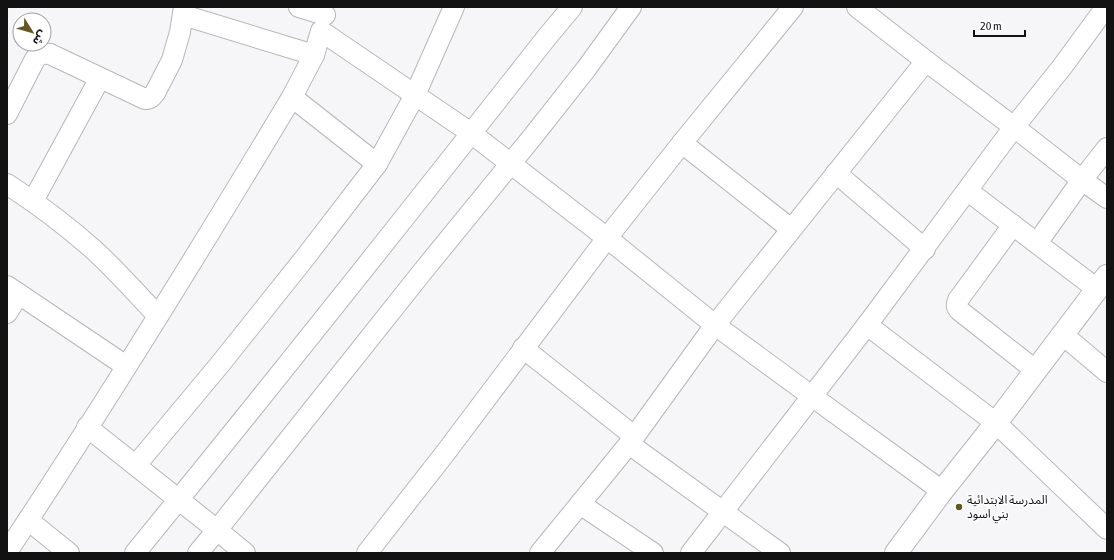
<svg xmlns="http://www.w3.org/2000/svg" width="1114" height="560" font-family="'Asap Condensed','Noto Sans Arabic',sans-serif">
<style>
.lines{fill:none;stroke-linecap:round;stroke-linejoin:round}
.minor-casing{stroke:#b7b7b9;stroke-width:22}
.tertiary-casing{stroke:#b7b7b9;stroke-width:24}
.minor{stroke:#fff;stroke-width:20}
.tertiary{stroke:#fff;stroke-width:22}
.poi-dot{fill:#635723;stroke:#fff;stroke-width:1.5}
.labels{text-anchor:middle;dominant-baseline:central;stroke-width:3;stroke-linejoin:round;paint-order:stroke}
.poi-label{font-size:12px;fill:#121213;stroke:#fff;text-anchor:start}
</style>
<rect width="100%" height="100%" fill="#f6f6f8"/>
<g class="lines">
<!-- minor casing -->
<g class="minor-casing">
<g id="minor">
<path d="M 299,7 L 325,15"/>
<path d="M 857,7 L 926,61 L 1014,127 L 1062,67 L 1106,7"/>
<path d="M 183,15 L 314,55"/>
<path d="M 292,97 L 314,55 L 321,31 L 471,133 L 607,238 L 715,325 L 813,397 L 942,491"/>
<path d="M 7,114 L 35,59 C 40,54 43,53 50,54 L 145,99 C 150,99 152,97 155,93 L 172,60 L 180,32 L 184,7"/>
<path d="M 682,143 L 791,229"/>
<path d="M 836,173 L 925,249"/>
<path d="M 7,184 C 38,204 67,226 94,250 C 117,271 137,294 158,316"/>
<path d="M 968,191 L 1097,289"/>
<path d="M 33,201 L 100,78"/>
<path d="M 1013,225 L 958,300 C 956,305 956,307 960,311 L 1035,370"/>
<path d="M 1037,243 L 1082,180 L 1107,148"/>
<path d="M 7,286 L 126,366"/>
<path d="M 7,313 L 19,294"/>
<path d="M 867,325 L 996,423 L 1107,529"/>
<path d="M 1062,334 L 1107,372"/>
<path d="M 523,348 L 634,436"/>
<path d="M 87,427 L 217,530 L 198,553"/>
<path d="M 629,444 L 780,553"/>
<path d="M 136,465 L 221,363 L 304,259 L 377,164 L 415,95 L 454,7"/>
<path d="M 580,504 L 653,553"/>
<path d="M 28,520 L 69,553"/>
<path d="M 7,552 C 106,403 200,250 292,97 L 377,164"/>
<path d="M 135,553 C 274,383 411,210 547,37 L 572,7"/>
<path d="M 245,553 L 217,530 L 423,271 L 534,135 L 586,69 L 631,7"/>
<path d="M 367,553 L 446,452 L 607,238 L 682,143 L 793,7"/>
<path d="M 540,553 L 629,444 L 715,325 L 926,61"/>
<path d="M 691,553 L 867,325 L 1014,127 L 1082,180 L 1107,198"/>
</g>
</g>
<!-- tertiary casing -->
<g class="tertiary-casing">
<path id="tertiary" d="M 896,553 L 942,491 L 996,423 L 1107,276"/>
</g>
<!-- minor -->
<use href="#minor" class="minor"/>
<!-- tertiary -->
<use href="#tertiary" class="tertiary"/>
</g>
<!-- markers -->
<circle class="poi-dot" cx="959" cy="507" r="4"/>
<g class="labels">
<!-- poi labels -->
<g class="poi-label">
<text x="967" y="500">المدرسة الابتدائية<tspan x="967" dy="14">بني اسود</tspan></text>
</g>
</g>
<!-- border -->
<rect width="1114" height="560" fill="none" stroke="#121213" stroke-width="16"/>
<!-- north arrow -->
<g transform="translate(32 32) rotate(127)"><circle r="19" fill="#ffffff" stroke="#a0a0a1"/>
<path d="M0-3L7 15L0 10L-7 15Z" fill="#635723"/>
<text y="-6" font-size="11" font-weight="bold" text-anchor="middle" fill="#121213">ش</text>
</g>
<!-- scale -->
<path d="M974 30v6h51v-6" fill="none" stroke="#121213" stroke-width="2"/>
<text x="980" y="30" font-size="12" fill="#121213" stroke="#ffffff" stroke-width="3" paint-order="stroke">20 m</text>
</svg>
